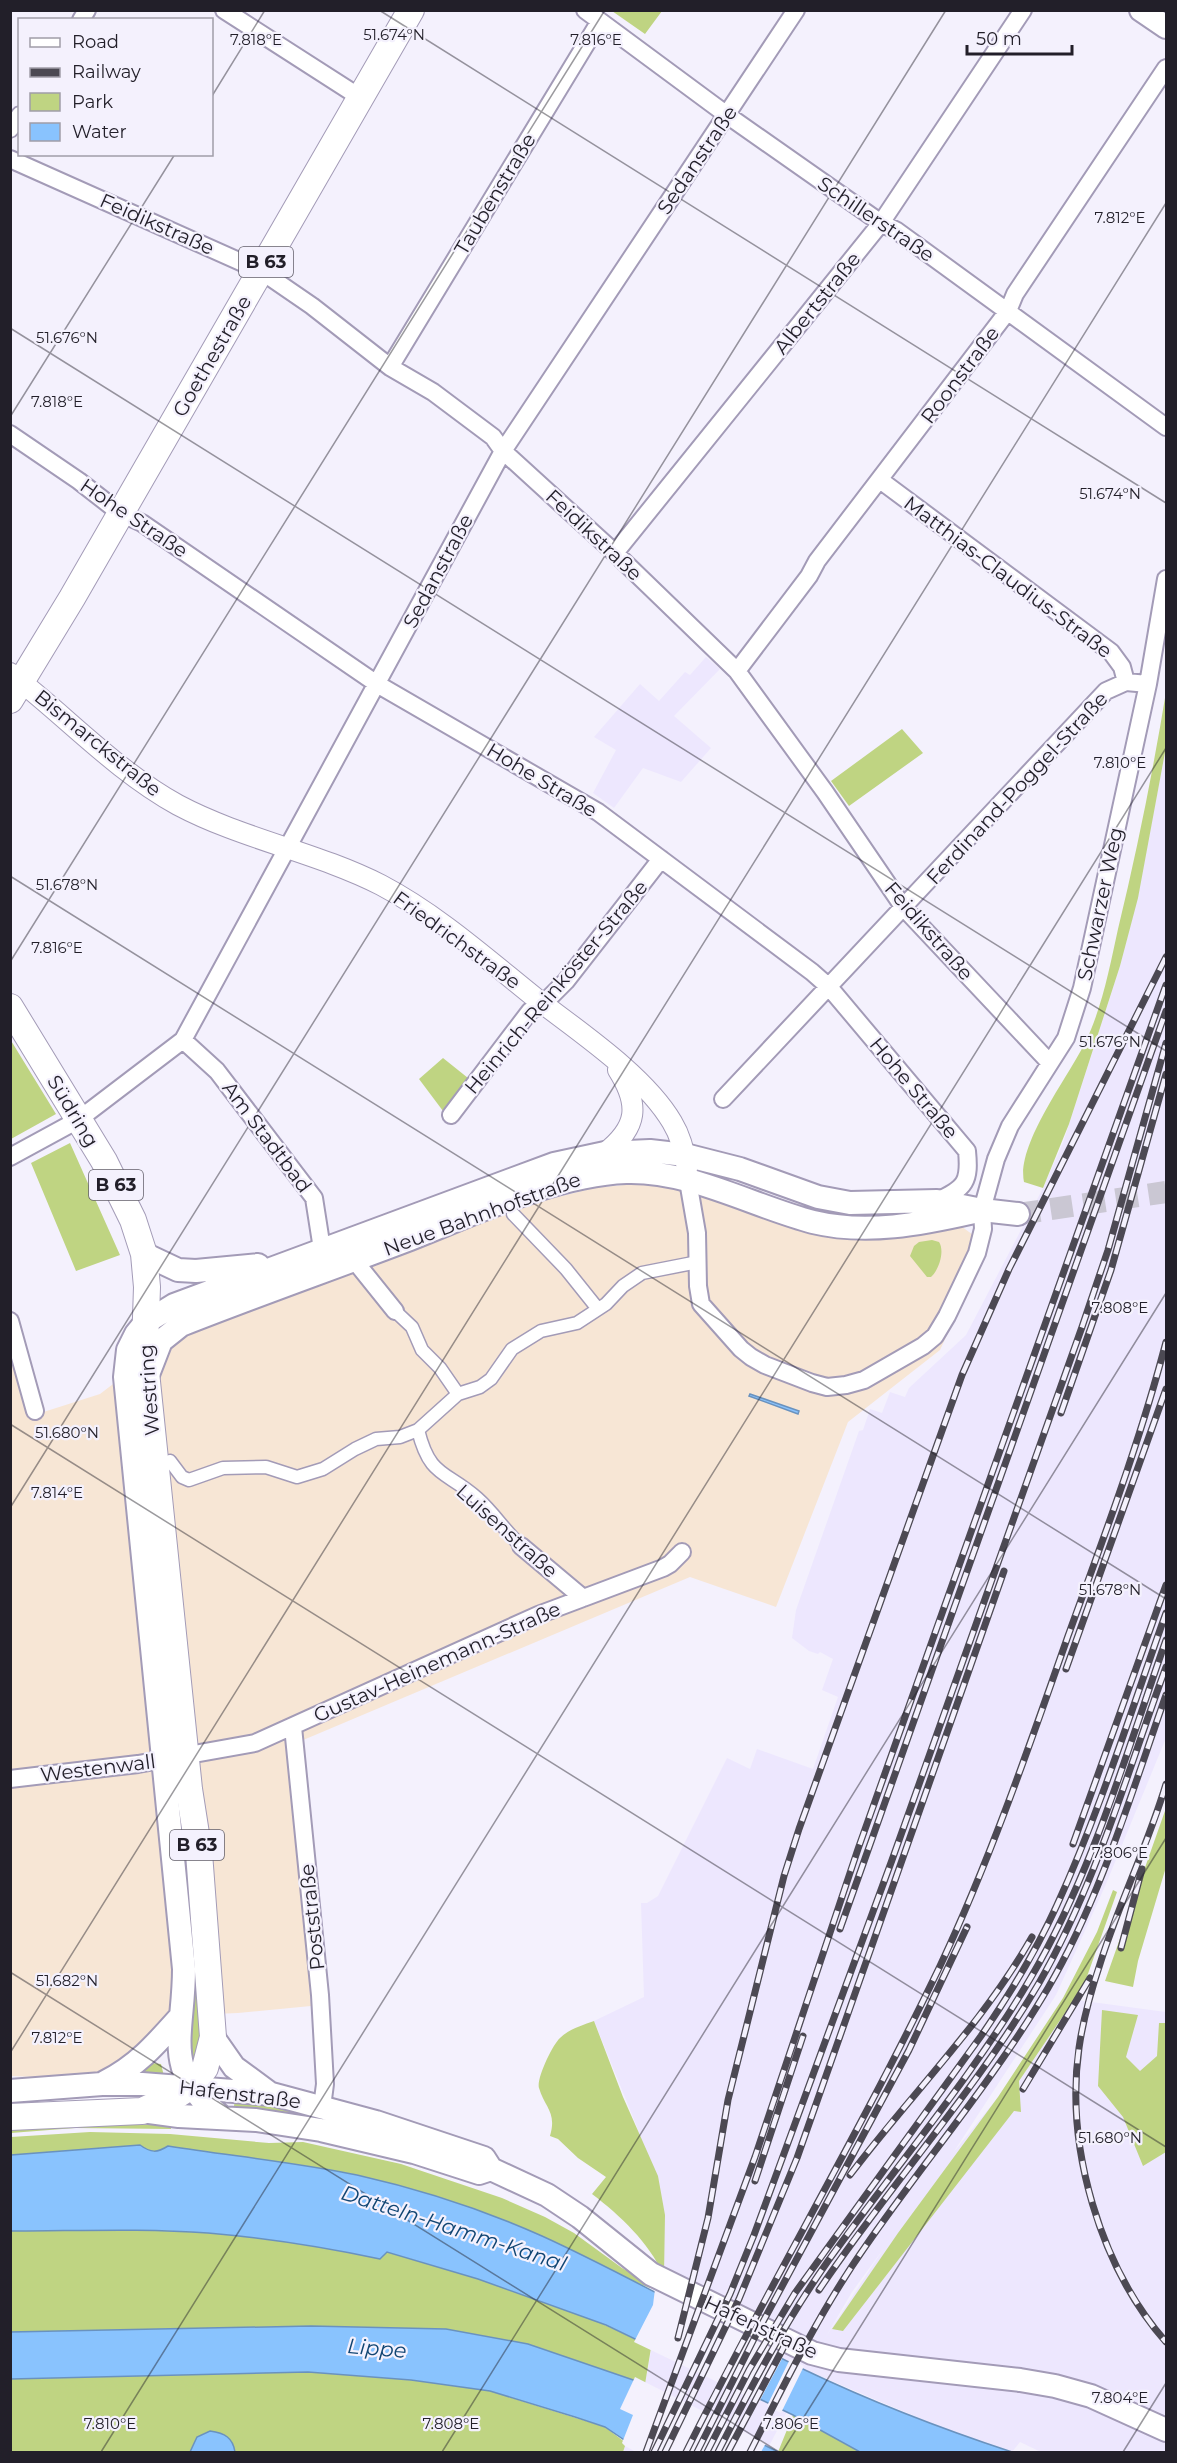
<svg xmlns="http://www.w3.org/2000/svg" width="1177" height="2463" font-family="Montserrat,sans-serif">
	<rect width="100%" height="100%" fill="#f4f1fd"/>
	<path fill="#f7e6d5" d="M663 1181 761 1218 853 1234 958 1224 976 1237 979 1266 940 1350 848 1422 776 1607 690 1577 289 1746 311 2006 238 2013 166 2016 135 2052 109 2070 60 2078 11 2076 10 1346 31 1416 100 1394 172 1339 490 1214 594 1188Z"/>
	<path fill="#ede7fe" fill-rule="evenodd" d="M706 657 720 669 674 716 711 748 681 782 643 768 614 808 593 793 616 750 594 737 640 684 659 701 685 672 690 675Z
		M1166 747V1738L1106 1884 1056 1995 953 2153 1040 2045 1069 1999 1166 2012V2452H1041L1020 2442 1012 2452 959 2435 808 2371 766 2452H623L647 2374 664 2275 637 2127 594 2021 644 1997 641 1903H647L658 1896 727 1758 750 1769 757 1749 813 1769 838 1697 822 1690 833 1659 820 1652 818 1654 809 1651 792 1638 796 1610 859 1431 863 1430 870 1409 882 1413 890 1392 905 1397 909 1388 966 1335 1043 1188 1063 1143 1120 966 1138 895ZM884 2248 827 2335 824 2340 852 2292Z"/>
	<path fill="#bfd482" d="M612 11H662L645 34Z
		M1166 692V747L1138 898 1120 966 1069 1124 1043 1188 1024 1182C1016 1145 1068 1077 1085 1043 1102 1008 1110 966 1118 929 1137 851 1153 771 1166 692Z
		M902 729 923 753 849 806 831 781Z
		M10 1039 56 1114 11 1139H10Z
		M443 1058 468 1078 443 1111 419 1079Z
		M70 1143 120 1255 76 1271 31 1163Z
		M932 1240 939 1242C945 1251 939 1270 931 1277H927L910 1256 914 1246 919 1242Z
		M1166 1808V1867L1138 1961 1133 1987 1105 1981Z
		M1113 1890 1117 1892 1084 1985 1019 2081 1021 2112 1014 2111 843 2331 832 2329 898 2233 998 2097 1063 1998 1097 1932Z
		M189 1923C201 1966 203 2015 199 2059L185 2056Z
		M1102 2010 1138 2015 1126 2057 1140 2071 1157 2056 1159 2023H1166V2152L1143 2166 1123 2117 1098 2086Z
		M594 2021 623 2097 658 2176 665 2215 664 2275C647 2241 622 2217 592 2194L606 2177 578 2158 558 2139 550 2136C557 2112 545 2108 539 2088 536 2079 553 2044 560 2038 569 2029 583 2025 594 2021Z
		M151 2063 161 2064 164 2076 139 2075V2072Z
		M235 2099 301 2112V2115L297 2117 233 2113Z
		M122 2124 171 2125V2129L75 2128 11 2133V2129Z
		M90 2132 170 2134 269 2143 303 2142 401 2164 502 2198 545 2217 574 2233 622 2268 651 2285 650 2288 635 2282 541 2236 476 2211 358 2175 295 2164 148 2151 140 2145 11 2155V2137Z
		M10 2231C76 2231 142 2228 208 2233 265 2238 323 2247 380 2259L387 2252C473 2277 572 2304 651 2348L645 2384 528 2344 446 2329 311 2326 11 2332Z
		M308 2372 411 2380 490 2391 605 2427 626 2443 623 2452H11L10 2379Z
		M793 2415 860 2452H778Z"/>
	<path fill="#89c3fe" stroke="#6a92be" stroke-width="1.5" d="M750 1394 799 1411 798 1414 749 1396Z
		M140 2145C151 2153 157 2153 168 2146 231 2156 295 2162 357 2175 419 2189 484 2210 542 2236 632 2277 717 2327 805 2370 872 2402 942 2429 1012 2452H860L793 2415 606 2325 478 2279 387 2252 380 2259C323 2247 266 2238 208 2233 142 2228 76 2231 11 2231V2155Z
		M311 2326 446 2329 528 2344 645 2384 778 2452H642L605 2427 575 2417 490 2391 411 2380 308 2372 11 2379 10 2332Z
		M210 2431C225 2433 233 2438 235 2452H190L197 2437Z"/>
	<path fill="#f4f1fd" d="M650 2286 784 2355 759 2402 634 2342 653 2305 655 2289Z
		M790 2359 804 2366 781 2413 767 2406Z
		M635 2377 766 2443 761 2452H636L625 2446 622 2443 633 2415 620 2409Z"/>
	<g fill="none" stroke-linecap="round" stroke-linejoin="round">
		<path stroke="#cac7d3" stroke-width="22" stroke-dasharray="22 11" stroke-linecap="butt" d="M1018 1214 1166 1192"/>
		<g stroke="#a39bb7" stroke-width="15">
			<path id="pedestrian" d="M513 1214 566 1269 598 1309
				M395 1311 412 1327 422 1350 440 1368 458 1394
				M418 1430C430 1478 445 1470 477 1498 493 1512 505 1531 521 1546
				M170 1461 182 1477 189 1480 223 1468 266 1467 297 1477 323 1469 355 1449 376 1439 400 1437 418 1430 458 1394 480 1387 491 1379 512 1349 541 1331 577 1323 606 1304 623 1286 642 1273 698 1262"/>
		</g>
		<g stroke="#a39bb7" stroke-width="20">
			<path id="minor" d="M224 10 361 98
				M585 10 727 115 881 223 897 231 1166 427
				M81 20 87 10
				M10 129 20 115
				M10 159 261 271 312 306 390 367 433 392 493 437 503 451 615 553 737 671 825 792 904 908 1050 1063
				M390 367 600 21
				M10 434 79 481 120 513 142 523 377 684 598 812 812 972 829 987 967 1151C970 1181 966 1188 937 1201
				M880 480 1111 652 1122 667 1126 682
				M615 553 881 223 1023 10
				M737 671 809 576 817 561 1008 311 1015 294 1166 68
				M183 1040 217 1071 314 1198 322 1249
				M723 1099 1106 691 1126 682 1148 684
				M451 1115 530 1011 543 1004 566 981 661 859
				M10 1157 78 1120 183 1040 503 451 796 10
				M688 1181 697 1233 698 1286 701 1304 741 1349 751 1357 765 1365 812 1383 827 1387 846 1385 864 1380 923 1346 935 1336 947 1316 977 1253 983 1229 982 1210 996 1159 1010 1126 1066 1038 1082 988 1148 684 1166 579
				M354 1260 395 1311
				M10 1321 35 1411
				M521 1546 583 1598
				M293 1727 320 1995 325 2084 322 2107
				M10 1779 138 1764 255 1743 538 1615 663 1568 670 1564 682 1552"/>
		</g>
		<g stroke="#a39bb7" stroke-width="22">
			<path id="tertiary" d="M10 673C66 716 116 771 178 805 242 839 316 852 381 885 438 915 488 960 538 1000 581 1033 645 1076 672 1122 680 1135 685 1154 687 1169
				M605 1153C638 1127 640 1105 618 1070"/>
		</g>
		<g stroke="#a39bb7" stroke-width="26">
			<path id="secondary" d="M1141 10 1166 27
				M144 1254 178 1270 196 1271 258 1265
				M147 1377 161 1341 181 1325C257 1295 334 1268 410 1239 476 1213 555 1175 626 1172 690 1170 752 1206 813 1222 867 1235 921 1224 974 1212
				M213 2037 234 2067 268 2092
				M105 2082C137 2066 156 2044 180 2017
				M10 2091 102 2084H142L272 2094 376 2122 484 2158 491 2169 547 2195 580 2217 651 2274 812 2353 839 2360 1020 2380 1055 2386 1091 2396 1166 2430
				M142 2111 179 2116 256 2120 321 2130 414 2152 479 2173 491 2169
				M223 2118C160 2071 184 2036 184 1969L125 1377 128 1350 136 1334 145 1323 174 1305 554 1164 605 1153 650 1151 685 1155 740 1169 818 1197 850 1203 937 1201 982 1210 1018 1214"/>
		</g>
		<g stroke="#a39bb7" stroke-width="28">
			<path id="primary" d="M10 700 72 598 411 10
				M10 1007 104 1161 133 1220 144 1254 147 1287 145 1347 146 1372 189 1789 199 1853 213 2037 205 2068 191 2086 174 2097 142 2111 10 2117"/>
		</g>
		<use href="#pedestrian" stroke="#fff" stroke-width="12"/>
		<use href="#minor" stroke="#fff" stroke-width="16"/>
		<use href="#tertiary" stroke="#fff" stroke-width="20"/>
		<use href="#secondary" stroke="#fff" stroke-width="22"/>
		<use href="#primary" stroke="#fff" stroke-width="26"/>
		<g stroke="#4c4953" stroke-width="7">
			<path id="rail" d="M1061 1413 1111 1270 1166 1074
				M1066 1669 1166 1389
				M1166 1784C1148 1845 1119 1903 1100 1964 1091 1991 1083 2020 1079 2048 1065 2147 1100 2267 1166 2342
				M1073 1844 1166 1585
				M840 1929 1166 1011
				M1121 1948 1142 1869
				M1023 2089 1090 1978
				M850 2175C910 2095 982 2025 1032 1937
				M755 2181 803 2036
				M819 2290C889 2186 975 2092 1039 1983 1096 1884 1127 1773 1166 1667
				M678 2338 708 2218 728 2100 784 1876 799 1829 962 1375 1009 1269 1166 957
				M646 2452 755 2157 858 1849 1166 985
				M654 2452 730 2294 754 2235 892 1860 1082 1327 1108 1250 1166 1043
				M665 2452 739 2299 797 2158 1004 1571
				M686 2452C767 2289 861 2131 940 1966 990 1860 1029 1747 1068 1636 1103 1539 1140 1442 1166 1342
				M697 2452 758 2331 909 2050 967 1927
				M707 2452 749 2370 795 2293 981 2036C1010 1994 1036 1951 1057 1905 1100 1811 1131 1711 1166 1613
				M718 2452C751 2387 785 2322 828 2261 895 2167 971 2079 1030 1979 1092 1874 1126 1754 1166 1640
				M728 2452 788 2339
				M750 2452C785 2383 820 2311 865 2247 925 2160 994 2080 1048 1988 1101 1897 1131 1794 1166 1695"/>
		</g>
		<use href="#rail" stroke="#f4f1fd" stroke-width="4.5" stroke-dasharray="14" stroke-linecap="butt"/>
	</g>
	<path fill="none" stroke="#221f29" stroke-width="1.5" stroke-opacity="0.45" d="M379 10 1166 503M212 96 265 10M10 328 1166 1051M10 417 175 154M10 876 1166 1599M10 962 605 10M10 1424 1166 2147M10 1508 946 10M10 1972 779 2452M10 2053 1166 203M101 2452 1166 748M442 2452 1166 1293M782 2452 1166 1838M1123 2452 1166 2383"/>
	<g text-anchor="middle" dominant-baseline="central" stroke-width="4.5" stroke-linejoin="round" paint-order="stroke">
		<g fill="#f4f1fd" stroke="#615e69" stroke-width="1.5">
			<rect x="239" y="247" width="54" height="30" rx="4.5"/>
			<rect x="89" y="1170" width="54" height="30" rx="4.5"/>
			<rect x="170" y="1830" width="54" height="30" rx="4.5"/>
		</g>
		<g font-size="18" font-weight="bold" fill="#221f29">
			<text x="266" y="262">B 63</text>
			<text x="116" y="1185">B 63</text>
			<text x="197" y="1845">B 63</text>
		</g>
		<g font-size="20" fill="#221f29" stroke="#f4f1fd">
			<text transform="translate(697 160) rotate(-56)">Sedanstraße</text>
			<text transform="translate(495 194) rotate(-59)">Taubenstraße</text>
			<text transform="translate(876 219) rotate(34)">Schillerstraße</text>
			<text transform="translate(157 224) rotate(24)">Feidikstraße</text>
			<text transform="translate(817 303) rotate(-51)">Albertstraße</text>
			<text transform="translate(212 356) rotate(-60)">Goethestraße</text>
			<text transform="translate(960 375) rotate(-53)">Roonstraße</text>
			<text transform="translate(134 518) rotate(34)">Hohe Straße</text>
			<text transform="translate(594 535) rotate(43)">Feidikstraße</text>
			<text transform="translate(438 571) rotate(-62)">Sedanstraße</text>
			<text transform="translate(1008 577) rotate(37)">Matthias-Claudius-Straße</text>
			<text transform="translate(98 743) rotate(39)">Bismarckstraße</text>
			<text transform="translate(542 780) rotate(31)">Hohe Straße</text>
			<text transform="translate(1017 788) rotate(-47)">Ferdinand-Poggel-Straße</text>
			<text transform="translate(1100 904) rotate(-78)">Schwarzer Weg</text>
			<text transform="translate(929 931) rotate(49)">Feidikstraße</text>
			<text transform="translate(457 940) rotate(36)">Friedrichstraße</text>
			<text transform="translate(556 987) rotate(-50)">Heinrich-Reinköster-Straße</text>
			<text transform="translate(914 1088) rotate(50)">Hohe Straße</text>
			<text transform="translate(73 1111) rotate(59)">Südring</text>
			<text transform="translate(267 1137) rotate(53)">Am Stadtbad</text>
			<text transform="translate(482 1214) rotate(-20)">Neue Bahnhofstraße</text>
			<text transform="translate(149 1390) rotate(-94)">Westring</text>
			<text transform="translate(507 1531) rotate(42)">Luisenstraße</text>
			<text transform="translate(437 1662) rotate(-24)">Gustav-Heinemann-Straße</text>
			<text transform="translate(98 1768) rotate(-7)">Westenwall</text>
			<text transform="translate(312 1917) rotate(-96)">Poststraße</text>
			<text transform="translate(240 2094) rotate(7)">Hafenstraße</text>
			<text transform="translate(761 2327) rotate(25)">Hafenstraße</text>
		</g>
		<g font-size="21" font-style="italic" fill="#104573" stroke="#f4f1fd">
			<text transform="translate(454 2228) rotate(18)">Datteln-Hamm-Kanal</text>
			<text transform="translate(377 2348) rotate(5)">Lippe</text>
		</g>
	</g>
	<g font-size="15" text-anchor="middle" fill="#221f29" stroke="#f4f1fd" stroke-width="4.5" stroke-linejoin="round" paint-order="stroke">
		<text x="394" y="40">51.674°N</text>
		<text x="256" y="45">7.818°E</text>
		<text x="596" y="45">7.816°E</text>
		<text x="1120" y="223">7.812°E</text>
		<text x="67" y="343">51.676°N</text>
		<text x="57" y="407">7.818°E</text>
		<text x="1110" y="499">51.674°N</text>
		<text x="1120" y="768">7.810°E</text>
		<text x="67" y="890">51.678°N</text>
		<text x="57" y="953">7.816°E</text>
		<text x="1110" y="1047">51.676°N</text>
		<text x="1120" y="1313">7.808°E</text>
		<text x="67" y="1438">51.680°N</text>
		<text x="57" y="1498">7.814°E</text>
		<text x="1110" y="1595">51.678°N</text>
		<text x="1120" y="1858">7.806°E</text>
		<text x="67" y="1986">51.682°N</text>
		<text x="57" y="2043">7.812°E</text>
		<text x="1110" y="2143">51.680°N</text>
		<text x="1120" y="2403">7.804°E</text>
		<text x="110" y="2429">7.810°E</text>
		<text x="451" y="2429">7.808°E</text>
		<text x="791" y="2429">7.806°E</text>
	</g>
	<rect width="1177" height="2463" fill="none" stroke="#221f29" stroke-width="24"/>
	<rect x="18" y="18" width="195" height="138" fill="#f4f1fd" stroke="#a09da8" stroke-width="1.5"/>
	<rect x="30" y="38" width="30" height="9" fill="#ffffff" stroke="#a09da8" stroke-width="1.5"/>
	<text x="72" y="48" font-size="18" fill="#221f29">Road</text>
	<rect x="30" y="68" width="30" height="9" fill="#4c4953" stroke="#a09da8" stroke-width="1.5"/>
	<text x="72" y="78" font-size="18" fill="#221f29">Railway</text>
	<rect x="30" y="93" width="30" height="18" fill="#bfd482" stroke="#a09da8" stroke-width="1.5"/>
	<text x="72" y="108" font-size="18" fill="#221f29">Park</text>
	<rect x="30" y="123" width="30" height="18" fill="#89c3fe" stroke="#a09da8" stroke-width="1.5"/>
	<text x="72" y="138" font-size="18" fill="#221f29">Water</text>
	<path d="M967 45v9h105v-9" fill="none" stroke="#221f29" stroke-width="3"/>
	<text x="976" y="45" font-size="18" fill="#221f29" stroke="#f4f1fd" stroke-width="4.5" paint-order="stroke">50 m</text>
</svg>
